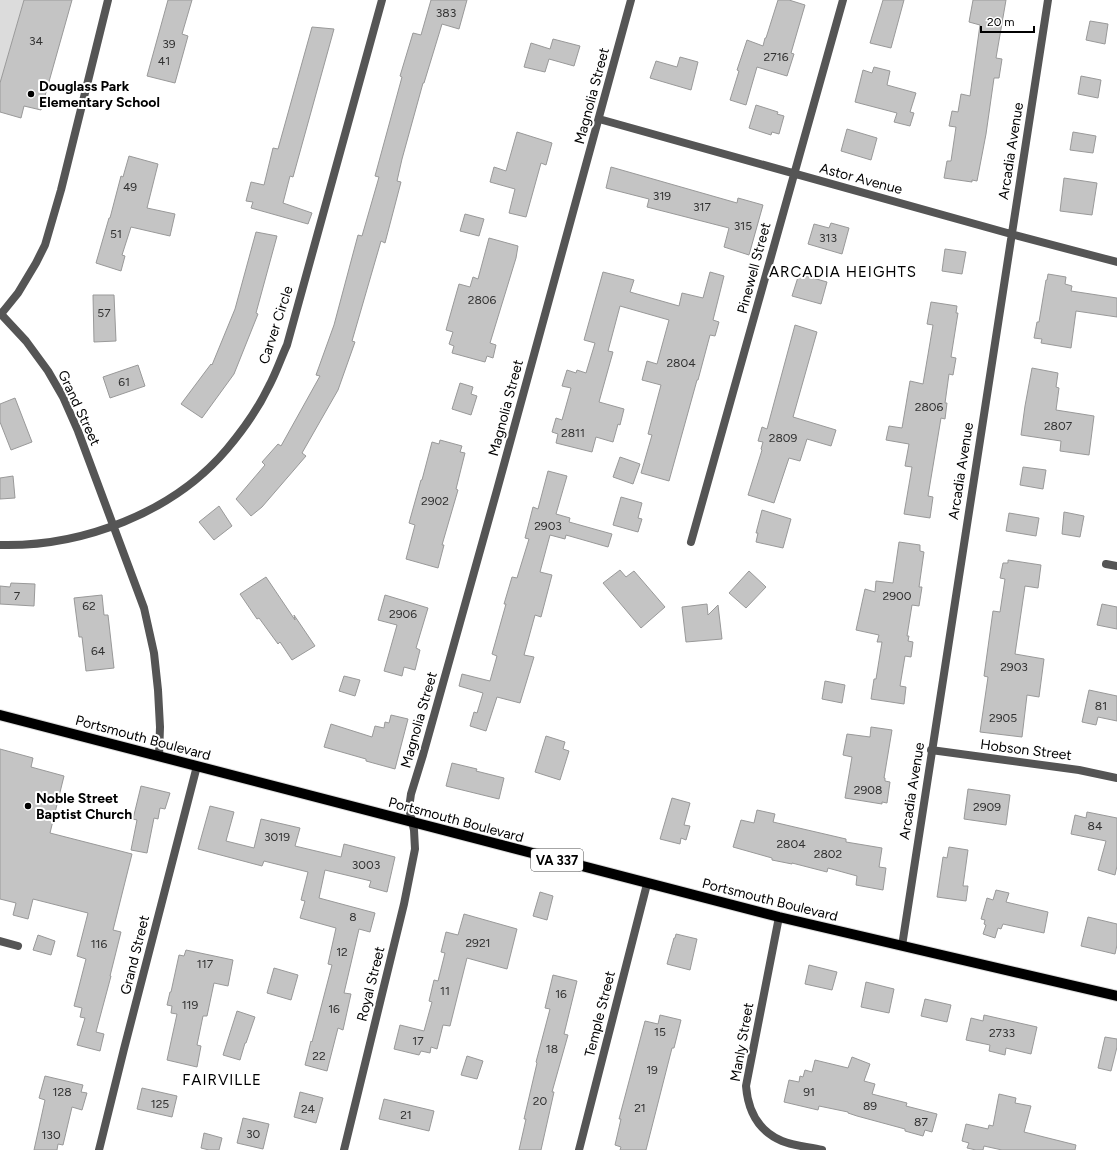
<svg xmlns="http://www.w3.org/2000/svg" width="1117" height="1150" font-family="Figtree,sans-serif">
	<rect width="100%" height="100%" fill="#fff"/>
	<path fill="#dcdcdc" d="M0 0H24L0 83Z"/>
	<path fill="#c4c4c4" stroke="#999" d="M24 0H72L41 110 24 106 21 118 0 112V83Z
		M168 0H192L182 34 188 36 175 83 147 76Z
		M431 0H467L459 29 442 24 424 83H423L402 159 397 181 401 182 385 243 381 241 352 341 355 342 338 390 302 453 306 456 262 507 251 516 236 499 265 465 262 462 278 444 281 446 320 376 316 375 334 325 358 235 362 236 379 177 375 176 402 77 400 76 413 33 421 35Z
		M778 0H789L805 5 791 53 794 54 787 76 757 67 746 105 730 100 739 71 737 70 747 40 763 46 765 38H766Z
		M883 0H904L891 48 870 43Z
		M973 0H1006L996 58 1002 59 999 78H994L986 134 977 181 972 180V182L944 178 947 161H951L956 127 949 126 952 111 958 112 961 94 970 96 980 25 969 22Z
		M1090 21 1108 24 1105 44 1086 40Z
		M312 27 334 29 293 177 290 176 283 203 312 213 308 224 251 208 253 202 246 201 251 182 264 185 273 148 278 149Z
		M553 39 580 46 574 66 549 59 545 72 524 67 531 43 550 49Z
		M680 57 698 62 691 90 650 78 656 61 677 67Z
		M874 67 890 71 887 85 916 93 910 112 914 113 910 126 894 122 897 113 855 102 863 70 872 73Z
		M1081 76 1101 80 1098 98 1078 94Z
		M756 105 778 112 777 114 784 116 779 134 772 132 771 135 749 128Z
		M847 129 877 138 871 160 841 151Z
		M517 132 552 143 546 165 541 163 526 217 509 213 515 189 490 182 494 167 506 171Z
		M1073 132 1096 136 1093 153 1070 150Z
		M129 156 158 164 147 208 175 214 170 236 131 227 122 255 125 256 121 271 96 263 109 218H110L121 176 123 177Z
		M611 167 737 203 738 198 763 205 749 255 724 247 729 228 647 207 649 199 606 188Z
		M1064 178 1097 183 1092 215 1060 211Z
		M465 214 484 219 479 236 460 231Z
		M831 223 849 228 842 254 808 244 814 224 829 228Z
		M256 232 277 236 256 313 258 314 234 374 202 418 181 404 211 364 212 365 235 309Z
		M489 238 518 246 516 258 490 343 496 345 493 358 487 356 485 362 452 353 454 346 449 344 453 332 446 330 459 284 470 287 473 277 478 279Z
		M945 249 966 252 962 274 942 271Z
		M603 272 634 280 630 292 679 306 682 293 703 298 710 272 724 276 713 320 719 322 715 336 710 335 698 380H697L669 481 641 473 652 435 648 434 661 385 642 380 647 361 657 364 669 320 620 306 608 351 613 352 599 402 624 409 620 425 618 424 613 442 596 437 592 452 556 443 558 434 552 432 556 418 562 420 571 388 562 386 567 370 576 373 577 370 586 373 595 343 584 340Z
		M799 274 827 282 821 304 792 296Z
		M1048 274 1066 277 1065 284 1072 286 1071 291 1117 298V317L1076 311 1071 348 1041 343 1042 339 1034 338 1037 322H1039L1046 280H1047Z
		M93 295H114L116 341 94 342Z
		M931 302 957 306 956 313H958L951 357 956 358 953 375 949 374 945 403H947L945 419 941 418 928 496 933 497 930 518 904 514 912 467 905 466 909 444 886 440 889 426 902 428 910 381 923 384 933 325 927 324Z
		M795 325 817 332 793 417 836 430 831 446 807 439 800 461 789 458 774 503 748 495 762 450 761 449 763 442 758 441 762 427 767 429Z
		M138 365 145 386 110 398 103 377Z
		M1032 368 1058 373 1056 387 1059 388 1056 410 1094 416 1089 455 1060 451 1061 441 1021 435 1025 406Z
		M460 383 473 387 471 394 477 396 471 415 452 409Z
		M15 398 32 442 11 450 0 422V404Z
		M440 440 462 446 460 452 465 453 456 489 458 490 442 545H444L438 568 406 559 415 525 409 523 421 480H422L432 442 439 444Z
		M620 457 640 464 633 484 613 477Z
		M1023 467 1046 470 1043 489 1020 485Z
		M548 471 567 476 556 514 570 518 569 522 612 534 608 547 566 535 565 539 550 535 540 572 552 575 541 617 535 615 524 655 534 657 520 703 497 697 486 731 470 726 474 712 477 713 483 693 459 686 462 674 490 681 497 656 492 654 506 604H504L512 577 517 578 529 539 525 538 533 507 538 509Z
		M13 476 15 498 0 499V478Z
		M621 497 642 503 638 518 642 519 638 532 613 525Z
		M219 506 232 526 214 540 199 522Z
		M762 510 791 519 783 548 756 542 758 533H756Z
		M1064 512 1084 516 1080 537 1062 534Z
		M1009 513 1039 518 1036 536 1006 531Z
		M899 542 920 545V551L924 552 919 587H922L919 606 912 605 907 636H909L908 641 913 642 911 657 905 656 900 686 906 687 904 704 871 699 874 679H876L882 642H877L879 635 856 630 865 589 875 592 876 581 893 583Z
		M1008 560 1041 565 1038 588 1025 586 1015 654 1044 659 1039 697 1027 695 1022 737 980 732 988 677 984 676 993 611 1000 612 1005 579 1000 578 1003 563H1008Z
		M620 570 626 577 634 571 665 607 641 628 603 583Z
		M749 571 766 587 746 608 729 593Z
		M266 577 295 620 294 615 315 646 292 660 280 642 278 644 259 618 257 619 240 594Z
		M11 583 35 584 34 606 0 604V586L10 587Z
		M102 595 104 615H108L114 668 86 671 82 637H79L74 598Z
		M385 595 428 608 416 648 420 650 415 670 404 667 402 676 384 671 397 625 378 620Z
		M707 604 708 615 718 605 722 639 686 642 682 607Z
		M1102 604 1117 607V629L1097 625Z
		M344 676 360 680 355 696 339 691Z
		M825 681 845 685 842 703 822 699Z
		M1089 690 1117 696V721L1098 717 1096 725 1082 722Z
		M391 715 408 719 395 769 366 761V759L324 747 331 724 372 737 375 726 384 728 385 722 389 723Z
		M871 727 892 730 884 778H885V781L890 782 887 803 882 802V804L845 798 852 757 843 755 847 734 870 737Z
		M546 736 565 742 563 749 569 751 560 780 535 772Z
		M0 749 33 758 31 767 64 776 50 833 132 854 113 930 121 932 110 976H111L96 1032 104 1034 100 1051 77 1045 85 1018 80 1017 82 1008 74 1006 86 959 77 956 88 913 33 899 28 919 13 915 16 903 0 899Z
		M452 763 477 769 476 771 504 778 499 799 446 786Z
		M141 786 170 793 165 809 160 808 158 819 154 818 147 853 131 850 137 820 133 819Z
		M968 789 1010 795 1006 825 964 819Z
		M672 798 690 803 684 825 690 826 686 840 681 838 680 844 660 839Z
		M210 806 234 812 226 841 254 848 261 819 300 828 295 846 341 857 344 844 395 857 387 892 369 887 371 881 325 870 319 898 375 913 370 932 359 929 344 993 351 994 343 1030 338 1028 327 1071 305 1065 311 1041 312 1042 332 965 328 964 336 928 300 918 305 901 301 900 308 872 264 861 262 866 198 849Z
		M757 810 775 814 773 822 846 839V842L882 848 879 867 886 868 883 890 856 885 857 876 828 868 827 872 792 863V864L772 860V858L733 847 741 820 754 823Z
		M1087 812 1117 818V866L1115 875 1098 870 1106 841 1071 834 1075 815 1086 818Z
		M949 847 968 850 963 886H968L966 901 937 897 943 857 947 858Z
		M996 890 1009 893 1006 902 1048 912 1044 933 1003 924 1001 929 998 928 995 938 983 934 986 925 984 924 985 920 981 919 987 898 993 900Z
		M540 892 553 896 547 920 533 916Z
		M464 914 517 929 507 969 467 958 450 1026 443 1025 437 1049 431 1047 430 1053 421 1051 419 1055 394 1049 400 1025 424 1031 432 1002 429 1001 434 980 438 981 445 953 441 952 446 932 458 935Z
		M1088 917 1117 924V945L1115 954 1081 946Z
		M676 934 697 939 690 970 667 964 674 938H675Z
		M38 935 55 941 51 955 33 950Z
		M186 950 233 960 228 986 214 983 207 1016H203L197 1045 201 1046 197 1067 167 1060 177 1014 171 1013 172 1006 167 1005 170 992H171L179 955 184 956Z
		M809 965 837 972 832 990 805 984Z
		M274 968 298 975 291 1000 267 993Z
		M553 975 577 981 564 1034 568 1035 552 1092H554L541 1150H519L526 1119H524L537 1063 536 1062 550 1009 545 1008Z
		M866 982 894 989 889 1013 861 1007Z
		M925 999 951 1005 947 1022 921 1016Z
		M237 1011 255 1017 246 1043H245L240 1060 223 1055Z
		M660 1015 681 1020 674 1048H672L646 1150H620L621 1147 615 1145 621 1119H619L645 1021 658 1024Z
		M984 1015 1037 1027 1031 1054 1006 1048 1005 1055 989 1051 990 1045 966 1040 971 1018 983 1021Z
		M1105 1037 1117 1039V1047L1111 1071 1098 1068Z
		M467 1056 483 1061 477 1079 461 1075Z
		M852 1057 870 1064 864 1081 875 1084 872 1094 907 1103 906 1106 937 1114 932 1132 925 1130 923 1136 905 1131V1129L857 1116 848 1113V1112L819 1106 818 1110 784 1102 789 1080 799 1082 800 1076 803 1077 805 1070 812 1072 815 1060 848 1068Z
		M45 1076 83 1085 81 1092 87 1093 82 1110 72 1107 63 1145 58 1144 57 1150H34L45 1100 39 1098Z
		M142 1088 177 1096 172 1117 137 1109Z
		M300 1092 323 1098 316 1123 294 1117Z
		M999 1094 1016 1098 1015 1103 1031 1106 1024 1132 1076 1145 1075 1150H1002L984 1146 983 1150H976L967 1148 969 1143 962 1141 966 1124 988 1129 989 1125 993 1126Z
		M384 1099 434 1111 429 1131 379 1119Z
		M243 1118 269 1124 263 1149 237 1143Z
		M204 1133 222 1138 219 1150H209L201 1148Z"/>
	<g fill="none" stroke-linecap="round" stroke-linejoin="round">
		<g stroke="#dbdbdb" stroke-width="12">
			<path id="primary" d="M0 715 779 917 1117 996"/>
		</g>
		<path stroke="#555" stroke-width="8" d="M0 941 18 946"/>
		<path stroke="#555" stroke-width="8" d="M599 119 1011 234 1117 262
			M0 313 26 341 48 371 63 397 78 431 144 608 154 653 158 690 160 727 159 756
			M1 314 18 293 36 263 45 245 61 190 108 0
			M691 542 843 0
			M0 545C82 547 173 513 227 449 243 430 258 409 269 386 276 373 281 358 287 345L382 0
			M1106 564 1117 566
			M931 750 1079 770 1117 778
			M779 917 746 1086C748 1111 758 1131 782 1141 794 1146 810 1147 822 1150
			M902 946 1048 0
			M99 1150 124 1049 197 766
			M344 1150 404 904 415 849 414 830 409 808 411 794 423 755 497 490 631 0
			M579 1150 647 884"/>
		<use href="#primary" stroke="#000" stroke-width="10"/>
	</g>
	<g fill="#000" stroke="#fff" stroke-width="1.5">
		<circle cx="31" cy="94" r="4"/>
		<circle cx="28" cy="806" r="4"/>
	</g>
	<g text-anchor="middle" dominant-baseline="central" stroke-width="4" stroke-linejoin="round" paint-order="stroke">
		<g font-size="12" fill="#313131">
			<text x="446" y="13">383</text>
			<text x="36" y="41">34</text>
			<text x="169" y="44">39</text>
			<text x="776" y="57">2716</text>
			<text x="164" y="61">41</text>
			<text x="130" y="187">49</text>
			<text x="662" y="196">319</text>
			<text x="702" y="207">317</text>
			<text x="743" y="226">315</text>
			<text x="116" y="234">51</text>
			<text x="828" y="238">313</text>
			<text x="482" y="300">2806</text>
			<text x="104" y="313">57</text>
			<text x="681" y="363">2804</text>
			<text x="124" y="382">61</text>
			<text x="929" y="407">2806</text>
			<text x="1058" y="426">2807</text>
			<text x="573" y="433">2811</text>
			<text x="783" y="438">2809</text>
			<text x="435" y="501">2902</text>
			<text x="548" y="526">2903</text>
			<text x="17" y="596">7</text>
			<text x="897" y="596">2900</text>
			<text x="89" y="606">62</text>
			<text x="403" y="614">2906</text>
			<text x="98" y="651">64</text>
			<text x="1014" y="667">2903</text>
			<text x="1101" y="706">81</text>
			<text x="1003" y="718">2905</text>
			<text x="868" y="790">2908</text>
			<text x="987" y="807">2909</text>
			<text x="1095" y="826">84</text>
			<text x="277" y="837">3019</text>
			<text x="791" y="844">2804</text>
			<text x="828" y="854">2802</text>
			<text x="366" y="865">3003</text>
			<text x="353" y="917">8</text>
			<text x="478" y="943">2921</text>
			<text x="99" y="944">116</text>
			<text x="342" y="952">12</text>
			<text x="205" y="964">117</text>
			<text x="445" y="991">11</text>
			<text x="561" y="994">16</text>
			<text x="190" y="1005">119</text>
			<text x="334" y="1009">16</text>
			<text x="660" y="1032">15</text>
			<text x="1002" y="1033">2733</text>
			<text x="418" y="1041">17</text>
			<text x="552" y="1049">18</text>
			<text x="319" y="1056">22</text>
			<text x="652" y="1070">19</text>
			<text x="62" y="1092">128</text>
			<text x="809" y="1092">91</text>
			<text x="540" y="1101">20</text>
			<text x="160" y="1104">125</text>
			<text x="870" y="1106">89</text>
			<text x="640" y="1108">21</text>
			<text x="308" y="1109">24</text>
			<text x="406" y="1115">21</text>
			<text x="921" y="1122">87</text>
			<text x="253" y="1134">30</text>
			<text x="51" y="1135">130</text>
		</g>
		<rect fill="#fff" stroke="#4c4c4c" stroke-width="1" x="531" y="849" width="52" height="22" rx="3"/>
		<g font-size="13" font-weight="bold" fill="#000">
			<text x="557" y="860">VA 337</text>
		</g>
		<g font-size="14" font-weight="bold" fill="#000" stroke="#fff" text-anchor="start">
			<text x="39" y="86">Douglass Park<tspan x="39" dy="16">Elementary School</tspan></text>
			<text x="36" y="798">Noble Street<tspan x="36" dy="16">Baptist Church</tspan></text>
		</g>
		<g font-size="14" fill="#000" stroke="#fff">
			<text transform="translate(592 96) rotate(-75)">Magnolia Street</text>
			<text transform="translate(1011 151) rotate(-81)">Arcadia Avenue</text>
			<text transform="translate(861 179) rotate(15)">Astor Avenue</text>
			<text transform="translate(754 268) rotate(-75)">Pinewell Street</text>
			<text transform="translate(276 325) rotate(-72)">Carver Circle</text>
			<text transform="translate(79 408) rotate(65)">Grand Street</text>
			<text transform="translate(506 408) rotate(-75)">Magnolia Street</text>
			<text transform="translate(961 471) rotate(-81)">Arcadia Avenue</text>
			<text transform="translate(419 720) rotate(-74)">Magnolia Street</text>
			<text transform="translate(143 738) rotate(15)">Portsmouth Boulevard</text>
			<text transform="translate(1026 750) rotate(7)">Hobson Street</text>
			<text transform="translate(912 791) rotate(-81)">Arcadia Avenue</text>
			<text transform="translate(456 820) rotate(15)">Portsmouth Boulevard</text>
			<text transform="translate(770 900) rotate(14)">Portsmouth Boulevard</text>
			<text transform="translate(135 955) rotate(-76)">Grand Street</text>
			<text transform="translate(371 984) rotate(-76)">Royal Street</text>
			<text transform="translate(600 1014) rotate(-76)">Temple Street</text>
			<text transform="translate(742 1042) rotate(-80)">Manly Street</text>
		</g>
		<g font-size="15" letter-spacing="1" fill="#000" stroke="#fff">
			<text x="843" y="272">ARCADIA HEIGHTS</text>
			<text x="222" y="1080">FAIRVILLE</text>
		</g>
	</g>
	<path d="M981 26v6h53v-6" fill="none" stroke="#000000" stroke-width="2"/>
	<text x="987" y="26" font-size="12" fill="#000000" stroke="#ffffff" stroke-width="3" paint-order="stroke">20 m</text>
</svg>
